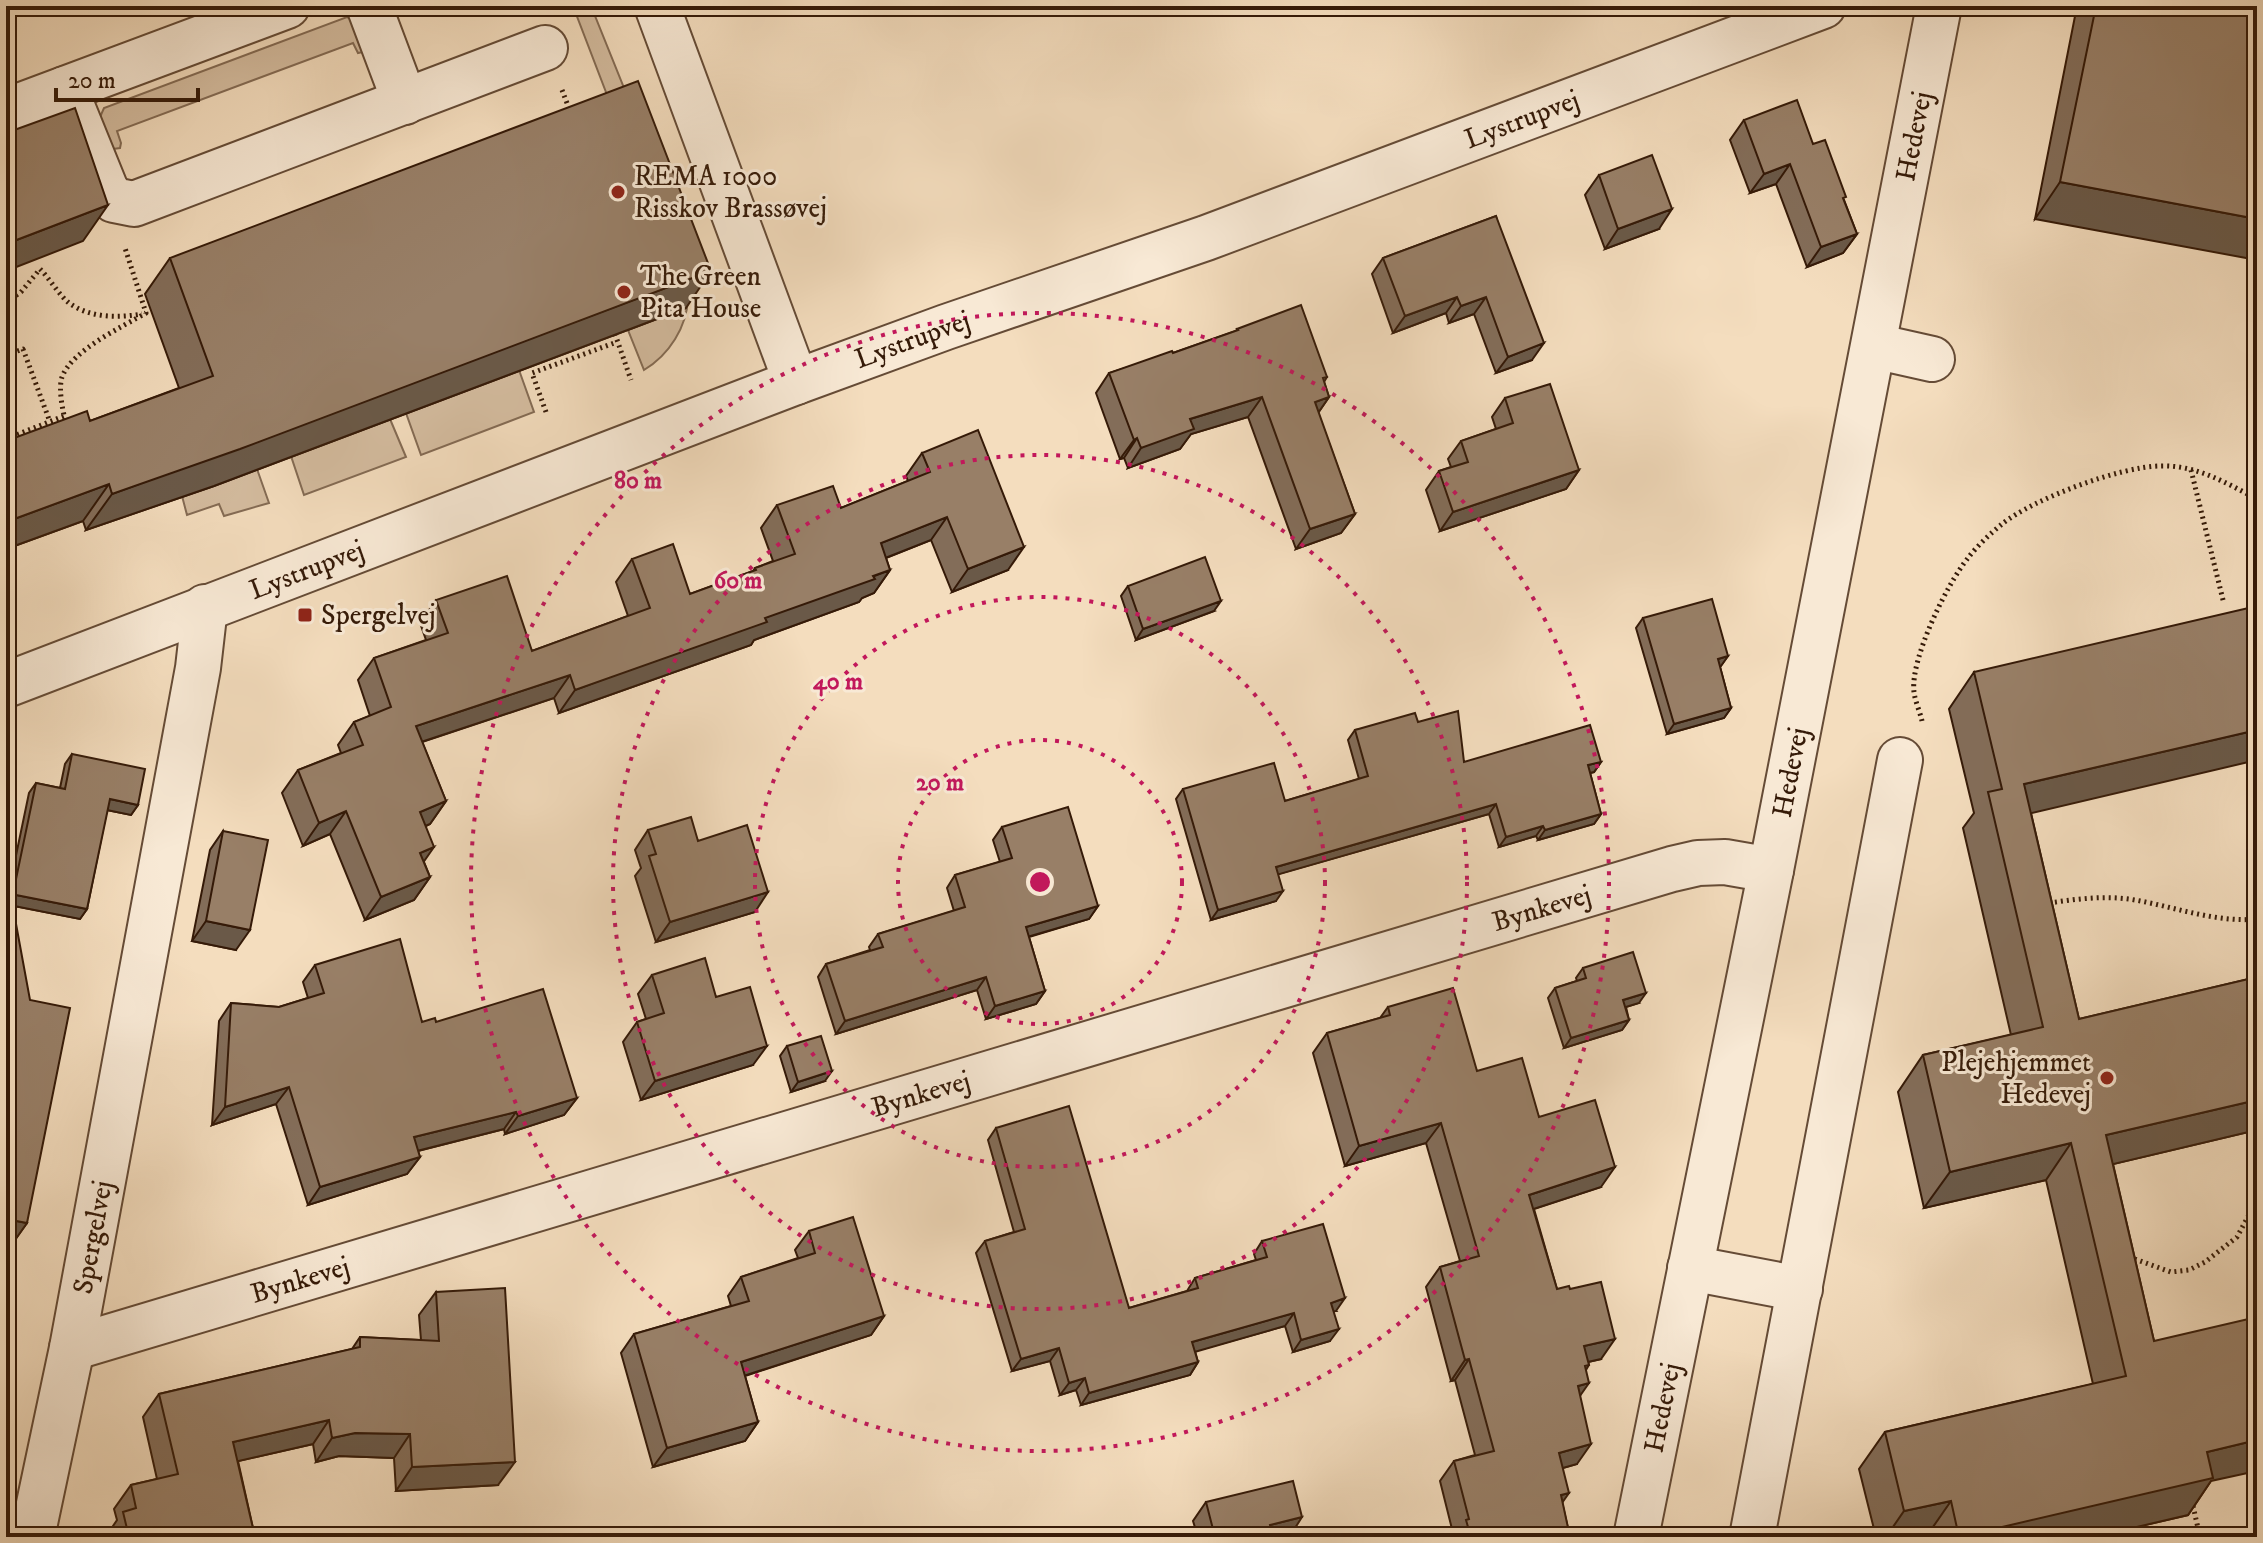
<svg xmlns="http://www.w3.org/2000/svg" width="2263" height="1543" font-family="'IM FELL DW Pica',serif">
	<rect width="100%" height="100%" fill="#f4ddbe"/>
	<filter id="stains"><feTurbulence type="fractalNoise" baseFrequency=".0025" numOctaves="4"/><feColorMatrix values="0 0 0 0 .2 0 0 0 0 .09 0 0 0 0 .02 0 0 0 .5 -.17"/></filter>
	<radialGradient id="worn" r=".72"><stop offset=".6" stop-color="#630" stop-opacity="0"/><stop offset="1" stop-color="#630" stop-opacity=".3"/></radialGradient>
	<path fill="#d4bc9f" stroke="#846b54" stroke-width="2" d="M573 6H591L626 93 609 100Z
		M347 17 355 21 364 48 363 52 358 53 353 43 117 131 121 143 120 148 113 149 100 117 104 108Z
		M688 298C687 327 669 355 644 370L628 330 686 308Z
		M519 370 534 412 421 455 406 413Z
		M390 419 406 457 304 495 291 456Z
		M257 469 269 503 224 516 219 504 187 515 182 496Z"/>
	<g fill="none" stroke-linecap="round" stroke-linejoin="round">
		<g stroke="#654b36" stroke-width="48">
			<g id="minor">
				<path d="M369 6 405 102"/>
				<path d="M657 6 796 382"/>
				<path d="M65 89 106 190 114 200 134 204 545 48"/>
				<path d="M6 111 287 6"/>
				<path d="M1874 346 1932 359"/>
				<path id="s1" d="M6 685 796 382 946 327 1206 238 1823 6"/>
				<path d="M1690 1268 1800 1289"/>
				<path id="s2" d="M72 1348 1672 869 1698 863 1725 862 1771 870"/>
				<path id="s3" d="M32 1537 72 1348 198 668 205 607"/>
				<path id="s4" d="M1636 1537 1771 870 1939 6"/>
				<path d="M1752 1537 1900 760"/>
			</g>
		</g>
		<path stroke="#351a08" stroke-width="5" stroke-dasharray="2 4" stroke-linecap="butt" d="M562 90 570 111
			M6 302 21 292 40 269C50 279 59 295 69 303 90 318 117 318 142 314
			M615 334 631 380
			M6 355 23 349 50 422
			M546 412 532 373 617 342
			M67 426C63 414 58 389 62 377 72 350 122 327 146 313L125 248
			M6 439 64 416
			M2191 470 2224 604
			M1922 721C1920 712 1915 701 1914 692 1910 659 1947 584 1968 558 1977 546 1991 533 2002 524 2033 499 2121 466 2161 466 2197 465 2226 483 2257 499
			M2049 903C2077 899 2106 895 2135 900 2175 907 2217 923 2257 919
			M2129 1257 2171 1272 2189 1270 2205 1262 2237 1237 2257 1200
			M2193 1506 2200 1537"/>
		<use href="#minor" stroke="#f8e9d5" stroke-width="44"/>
	</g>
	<path fill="#836d59" stroke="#351a08" stroke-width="2" d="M2077 6H2257L2035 219Z
		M1744 120 1813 144 1844 200 1857 234 1843 253 1807 267 1776 184 1750 193 1730 140Z
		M1599 175 1659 229 1605 249 1585 195Z
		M1496 216 1532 360 1496 373 1474 314 1449 323 1446 313 1393 333 1372 274 1383 258Z
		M170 258 686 308 214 486 86 530 83 521 6 549V441L90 421 179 388 145 294Z
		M1237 329 1327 377 1324 382 1329 397 1318 413 1355 514 1341 533 1296 549 1248 417 1191 434 1180 449 1128 468 1124 458 1120 459 1096 393 1109 373 1173 353 1236 331Z
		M1505 398 1579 470 1566 489 1440 531 1426 490 1439 471 1451 467 1448 459 1461 441 1496 429 1492 417Z
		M922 453 1008 570 952 592 931 540 886 558 890 570 874 593 862 598 859 602 754 640 751 645 559 713 554 698 422 742 446 801 430 824 426 826 424 862 430 877 414 900 365 920 330 834 303 846 282 793 298 770 341 753 338 745 354 722 370 716 358 680 374 658 426 640 420 623 436 600 532 651 628 616 616 582 632 559 690 594 753 571 755 568 773 561 761 528 777 505 841 508 908 481 906 476Z
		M1128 586 1214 611 1136 640 1121 596Z
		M1643 618 1728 656 1720 667 1731 708 1724 718 1667 734 1636 628Z
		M1974 672 2031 813 2079 1019 2257 977V1130L2113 1164 2154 1341 2211 1481 2188 1515 2094 1537H1876L1859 1469 1885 1432 2093 1384 2046 1180 1924 1208 1898 1092 1923 1055 2011 1035 1963 828 1974 813 1949 709Z
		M1418 722 1464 762H1601L1594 772 1590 773 1601 814 1594 824 1538 840 1536 836 1499 847 1489 814 1278 874 1276 901 1211 920 1176 799 1183 789 1285 801 1359 779 1348 740 1355 730Z
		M72 754 138 805 131 815 107 810 87 909 80 919 9 905V889L29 793 36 783 60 788 65 764Z
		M1002 827 1098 906 1089 919 1029 937 1045 991 1036 1004 986 1019 977 990 836 1034 818 977 826 964 870 950 869 947 878 934 954 911 947 888 955 875 1000 862 993 840Z
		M648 830 698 841 755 912 656 942 635 876 641 868 635 850Z
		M223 831 236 950 192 941 210 850Z
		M14 913 27 1223 15 1240 6 1238V924Z
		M315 965 422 1022H436L577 1098 564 1115 505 1134 504 1129 418 1151 420 1157 407 1174 308 1205 276 1104 212 1125 219 1021 231 1003 279 1007 308 998 303 982Z
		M1583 968 1639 1003 1626 1007 1629 1020 1622 1030 1564 1048 1548 998 1555 988 1577 981 1576 978Z
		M652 975 716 997 753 1065 641 1100 623 1042 637 1022 646 1019 638 994Z
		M1388 1007 1539 1117 1601 1187 1534 1209 1557 1289 1601 1359 1588 1362 1589 1365 1586 1370 1580 1396 1577 1464 1563 1468 1562 1502 1570 1537H1454L1440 1481 1454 1461 1475 1455 1455 1380 1451 1381 1426 1287 1440 1267 1460 1261 1426 1143 1345 1166 1313 1053 1327 1033 1380 1018Z
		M787 1046 825 1081 791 1092 780 1056Z
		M996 1128 1129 1308 1187 1291 1195 1278 1256 1260 1254 1254 1262 1241 1336 1311H1333L1330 1341 1293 1352 1285 1326 1195 1351 1198 1362 1190 1375 1081 1405 1076 1390 1060 1395 1050 1361 1012 1371 976 1253 985 1241 1014 1232 988 1140Z
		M809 1231 884 1316 871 1335 745 1376 758 1422 745 1441 653 1467 621 1353 634 1334 731 1306 728 1296 741 1277 798 1258 795 1250Z
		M436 1292 498 1485 396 1491 394 1458 339 1456 316 1462 313 1444 238 1461 255 1537H107V1535L117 1520 114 1509 131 1485 157 1479 143 1417 159 1394 352 1349 360 1337 421 1340 419 1315Z
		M1206 1502 1290 1536 1284 1537H1198L1193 1521Z"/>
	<path fill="#6a5948" stroke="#351a08" stroke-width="2" d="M1790 164 1776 184 1750 193 1764 174Z
		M2060 182 2257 219V260L2035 219Z
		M108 205 83 241 6 271V244Z
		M1672 209 1659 229 1605 249 1618 229Z
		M1857 234 1843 253 1807 267 1821 247Z
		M711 271 686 308 214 486 86 530 112 494Z
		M1457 297 1446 313 1393 333 1405 316Z
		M1486 297 1474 314 1449 323 1461 306Z
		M1544 343 1532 360 1496 373 1508 357Z
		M1262 397 1248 417 1191 434 1180 449 1128 468 1141 448 1190 419Z
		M1329 397 1316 416 1315 402Z
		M1137 438 1124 458 1120 459 1134 440Z
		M1579 470 1566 489 1440 531 1453 512Z
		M109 484 83 521 6 549V522Z
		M1355 514 1341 533 1296 549 1310 529Z
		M947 517 931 540 865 566 881 543Z
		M1024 547 1008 570 952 592 968 569Z
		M890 570 874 593 862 598 859 602 754 640 751 645 559 713 575 690Z
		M1221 601 1214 611 1136 640 1143 629Z
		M1728 656 1721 666 1711 670 1718 659Z
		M570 675 554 698 400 749 416 726Z
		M1731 708 1724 718 1667 734 1674 724Z
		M2257 730V760L1998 821 2024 784Z
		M1601 762 1594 772 1581 775 1588 765Z
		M110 799 138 805 131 815 102 809Z
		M446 801 430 824 404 835 420 812Z
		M1496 804 1489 814 1269 877 1276 867Z
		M346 811 330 834 303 846 319 823Z
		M1601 814 1594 824 1538 840 1545 830Z
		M1543 826 1536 836 1499 847 1506 837Z
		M434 847 418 870 420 853Z
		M430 877 414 900 365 920 381 897Z
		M1283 891 1276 901 1211 920 1218 910Z
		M768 892 755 912 656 942 670 922Z
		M16 895 87 909 80 919 9 905Z
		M1098 906 1089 919 1017 940 1026 927Z
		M206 921 250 930 236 950 192 941Z
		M986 977 977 990 836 1034 845 1021Z
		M1045 991 1036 1004 986 1019 995 1006Z
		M1646 993 1639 1003 1616 1010 1623 1000Z
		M1629 1020 1622 1030 1564 1048 1571 1038Z
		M767 1046 753 1065 641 1100 655 1081Z
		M832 1071 825 1081 791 1092 798 1082Z
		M289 1087 276 1104 212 1125 225 1107Z
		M577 1098 564 1115 505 1134 518 1116Z
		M2257 1100V1130L2080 1172 2106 1135Z
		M516 1112 504 1129 401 1155 414 1137Z
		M1441 1123 1426 1143 1345 1166 1359 1146Z
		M2071 1143 2046 1180 1924 1208 1950 1172Z
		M420 1157 407 1174 308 1205 320 1187Z
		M1615 1167 1601 1187 1515 1215 1529 1195Z
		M6 1219 27 1223 15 1240 6 1238Z
		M1345 1298 1336 1311 1322 1315 1331 1303Z
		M1294 1313 1285 1326 1184 1355 1192 1342Z
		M884 1316 871 1335 728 1381 741 1362Z
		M1339 1329 1330 1341 1293 1352 1301 1340Z
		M1615 1339 1601 1359 1570 1366 1584 1346Z
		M1059 1348 1050 1361 1012 1371 1021 1359Z
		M1469 1359 1455 1380 1451 1381 1465 1360Z
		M1198 1362 1190 1375 1081 1405 1089 1393Z
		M1085 1378 1076 1390 1060 1395 1069 1383Z
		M1589 1383 1575 1403 1578 1386Z
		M329 1420 313 1444 217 1466 233 1442Z
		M758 1422 745 1441 653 1467 667 1448Z
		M355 1433 410 1434 394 1458 339 1456 316 1462 332 1438Z
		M2257 1440V1471L2211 1481 2188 1515 2094 1537H1964L2207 1452Z
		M1591 1444 1577 1464 1545 1473 1559 1453Z
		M515 1462 498 1485 396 1491 412 1467Z
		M1569 1493 1555 1513 1561 1495Z
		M1951 1501 1926 1537H1886L1904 1511Z
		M1302 1517 1290 1536 1284 1537H1262L1270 1525Z"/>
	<path fill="#987f67" stroke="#351a08" stroke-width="2" d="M2096 6H2257V219L2060 182Z
		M638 81 711 271 240 449 112 494 109 484 6 522V441L87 411 90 421 213 376 170 258Z
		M1797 100 1813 144 1825 140 1846 197 1843 198 1857 234 1821 247 1790 164 1764 174 1744 120Z
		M75 108 108 205 6 244V133Z
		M1652 155 1672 209 1618 229 1599 175Z
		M1496 216 1544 343 1508 357 1486 297 1461 306 1457 297 1405 316 1383 258Z
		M1301 305 1327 377 1323 378 1329 397 1315 402 1355 514 1310 529 1262 397 1190 419 1194 429 1141 448 1137 438 1134 440 1109 373 1172 351 1173 353 1238 330 1237 329Z
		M1550 384 1579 470 1453 512 1439 471 1468 462 1461 441 1513 423 1505 398Z
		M978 430 1024 547 968 569 947 517 881 543 890 570 873 576 875 579 765 618 767 622 575 690 570 675 416 726 446 801 420 812 434 847 420 853 430 877 381 897 346 811 319 823 298 770 363 745 354 722 391 707 374 658 448 633 436 600 507 576 532 651 650 608 632 559 673 544 690 594 756 570 755 568 795 554 777 505 833 486 841 508 930 472 922 453Z
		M1205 557 1221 601 1143 629 1128 586Z
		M1712 599 1728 656 1718 659 1731 708 1674 724 1643 618Z
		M2257 606V730L2024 784 2079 1019 2257 977V1100L2106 1135 2154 1341 2257 1317V1440L2207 1452 2213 1478 1959 1537 1951 1501 1904 1511 1885 1432 2126 1376 2071 1143 1950 1172 1923 1055 2043 1027 1988 792 2002 789 1974 672Z
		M1458 711 1464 762 1590 725 1601 762 1588 765 1601 814 1545 830 1543 826 1506 837 1496 804 1276 867 1283 891 1218 910 1183 789 1274 763 1285 801 1368 776 1355 730 1415 713 1418 722Z
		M72 754 145 769 138 805 110 799 87 909 16 895V879L36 783 65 789Z
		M1068 807 1098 906 1026 927 1045 991 995 1006 986 977 845 1021 826 964 883 947 878 934 965 907 955 875 1012 858 1002 827Z
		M691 817 698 841 747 825 768 892 670 922 649 856 656 854 648 830Z
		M223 831 268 840 250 930 206 921Z
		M14 913 30 1000 70 1008 27 1223 6 1219V947Z
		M400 939 422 1022 435 1018 436 1022 543 989 577 1098 518 1116 516 1112 414 1137 420 1157 320 1187 289 1087 225 1107 231 1003 279 1007 324 993 315 965Z
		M1633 952 1646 993 1623 1000 1629 1020 1571 1038 1555 988 1586 978 1583 968Z
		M705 958 716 997 750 987 767 1046 655 1081 637 1022 664 1013 652 975Z
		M1453 988 1477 1071 1522 1058 1539 1117 1595 1100 1615 1167 1529 1195 1557 1289 1569 1286 1570 1289 1601 1282 1615 1339 1584 1346 1589 1365 1585 1366 1589 1383 1578 1386 1591 1444 1559 1453 1569 1493 1561 1495 1570 1537H1459L1470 1534 1466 1520 1469 1519 1454 1461 1494 1451 1469 1359 1465 1360 1440 1267 1479 1256 1441 1123 1359 1146 1327 1033 1390 1015 1388 1007Z
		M821 1036 832 1071 798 1082 787 1046Z
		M1069 1106 1129 1308 1198 1288 1195 1278 1267 1257 1262 1241 1323 1224 1345 1298 1331 1303 1339 1329 1301 1340 1294 1313 1192 1342 1198 1362 1089 1393 1085 1378 1069 1383 1059 1348 1021 1359 985 1241 1025 1229 996 1128Z
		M853 1217 884 1316 741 1362 758 1422 667 1448 634 1334 749 1301 741 1277 815 1253 809 1231Z
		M505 1288 515 1462 412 1467 410 1434 355 1433 332 1438 329 1420 233 1442 255 1537H129L123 1512 136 1508 131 1485 178 1474 159 1394 360 1347V1337L439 1341 436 1292Z
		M1293 1481 1302 1517 1270 1525 1272 1535 1265 1537H1215L1206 1502Z"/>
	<g fill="none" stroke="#c2185b" stroke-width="4" stroke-dasharray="4 8">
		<circle cx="1040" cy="882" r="142"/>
		<circle cx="1040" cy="882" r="285"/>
		<circle cx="1040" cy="882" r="427"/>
		<circle cx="1040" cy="882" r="569"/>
	</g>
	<g fill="#8f2418" stroke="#f8e9d5" stroke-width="3">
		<circle cx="618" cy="192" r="8"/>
		<circle cx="624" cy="292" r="8"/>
		<rect x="297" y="607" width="16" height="16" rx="4"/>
		<circle cx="2107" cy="1078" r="8"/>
	</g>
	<g text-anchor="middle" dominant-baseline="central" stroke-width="6" stroke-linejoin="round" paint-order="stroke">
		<g font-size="28" fill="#351a08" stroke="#f8e9d5">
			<text stroke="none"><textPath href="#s1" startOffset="1618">Lystrupvej</textPath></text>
			<text stroke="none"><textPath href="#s4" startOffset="1428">Hedevej</textPath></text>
			<text stroke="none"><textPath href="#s1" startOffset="970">Lystrupvej</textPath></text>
			<text stroke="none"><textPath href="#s1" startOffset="322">Lystrupvej</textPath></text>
			<text stroke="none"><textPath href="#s4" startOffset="780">Hedevej</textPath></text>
			<text stroke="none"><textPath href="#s2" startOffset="1534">Bynkevej</textPath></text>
			<text stroke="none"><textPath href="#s2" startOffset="886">Bynkevej</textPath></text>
			<text stroke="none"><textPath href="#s3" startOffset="306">Spergelvej</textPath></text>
			<text stroke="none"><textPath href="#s2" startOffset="238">Bynkevej</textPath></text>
			<text stroke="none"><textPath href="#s4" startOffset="132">Hedevej</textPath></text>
		</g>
		<g font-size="28" fill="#351a08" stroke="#f8e9d5" text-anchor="start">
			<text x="634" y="176">REMA 1000<tspan x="634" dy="32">Risskov Brassøvej</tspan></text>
			<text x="640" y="276">The Green<tspan x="640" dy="32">Pita House</tspan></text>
			<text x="321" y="615">Spergelvej</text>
			<text x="2091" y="1062" text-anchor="end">Plejehjemmet<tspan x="2091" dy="32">Hedevej</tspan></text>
		</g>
	</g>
	<circle cx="1040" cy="882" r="12" fill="#c2185b" stroke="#f8e9d5" stroke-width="4"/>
	<g font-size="24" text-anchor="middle" font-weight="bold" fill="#c2185b" stroke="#f8e9d5" stroke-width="6" stroke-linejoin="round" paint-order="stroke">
		<text x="638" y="488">80 m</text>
		<text x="738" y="588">60 m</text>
		<text x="838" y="689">40 m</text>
		<text x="940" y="790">20 m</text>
	</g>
	<rect width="2263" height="1543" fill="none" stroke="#f4ddbe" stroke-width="32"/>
	<rect x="8" y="8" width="2247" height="1527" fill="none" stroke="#351a08" stroke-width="4"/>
	<rect x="16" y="16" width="2231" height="1511" fill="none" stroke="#351a08" stroke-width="2"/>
	<path d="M56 88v12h142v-12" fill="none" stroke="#351a08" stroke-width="4"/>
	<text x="68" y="88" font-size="24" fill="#351a08" stroke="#f8e9d5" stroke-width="6" paint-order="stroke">20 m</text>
	<rect width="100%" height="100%" filter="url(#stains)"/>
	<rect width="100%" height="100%" fill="url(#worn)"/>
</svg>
